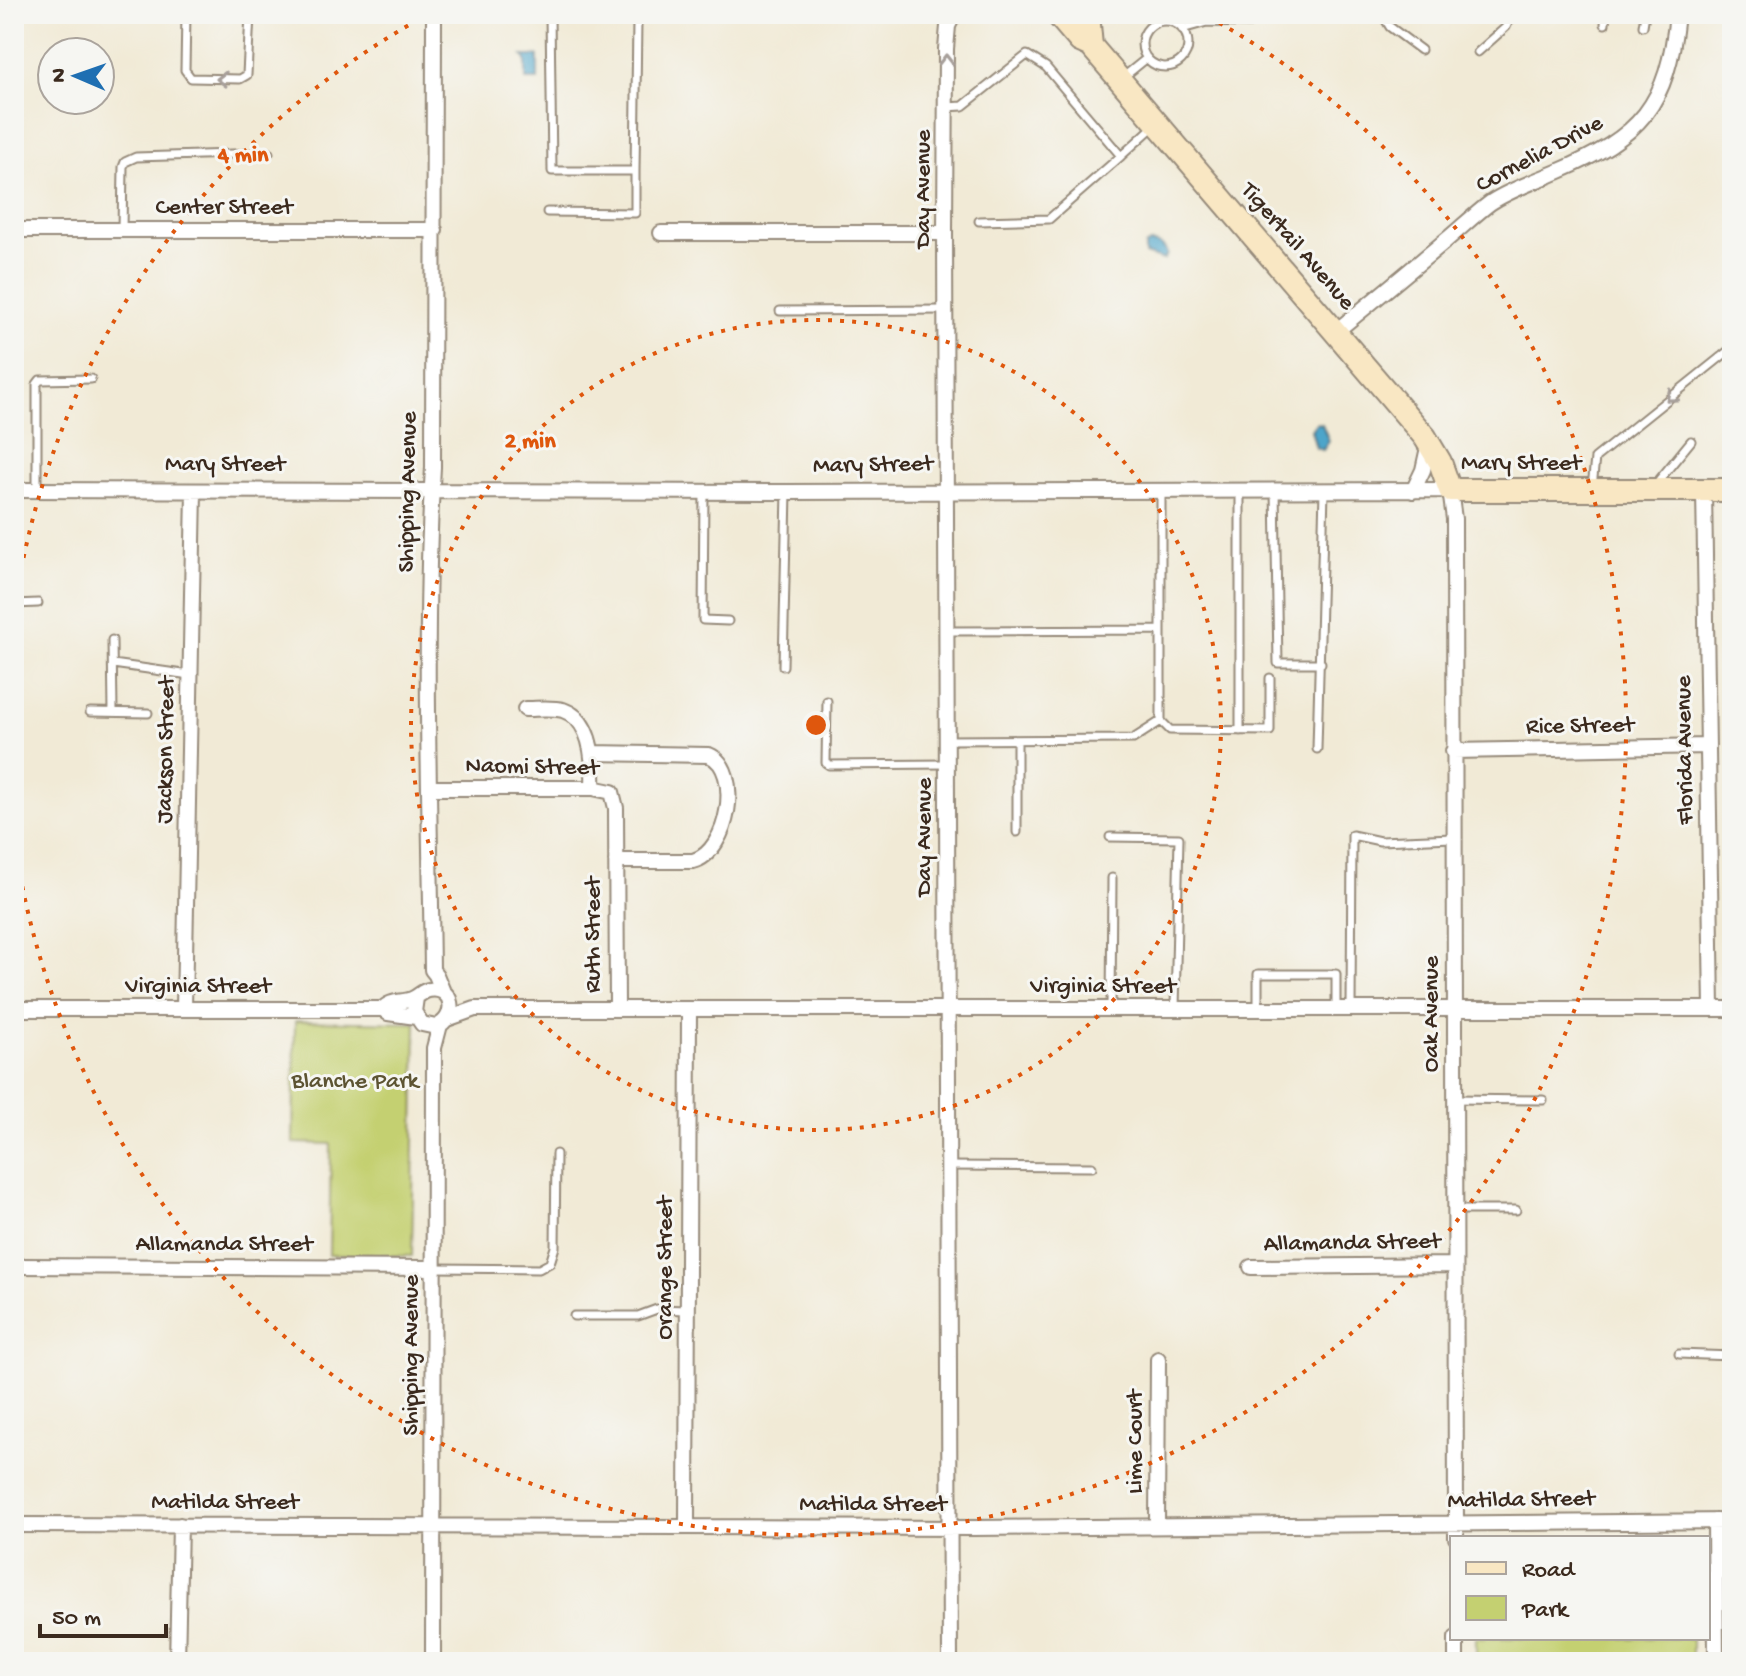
<svg xmlns="http://www.w3.org/2000/svg" width="1746" height="1676" font-family="'Gochi Hand',sans-serif">
	<rect width="100%" height="100%" fill="#f6f6f2"/>
	<filter id="ink" filterUnits="userSpaceOnUse"><feTurbulence type="fractalNoise" baseFrequency=".0125" numOctaves="2"/><feDisplacementMap in="SourceGraphic" scale="16" xChannelSelector="R" yChannelSelector="G"/><feConvolveMatrix kernelMatrix="1 2 1 2 8 2 1 2 1" color-interpolation-filters="sRGB"/></filter>
	<filter id="wash" filterUnits="userSpaceOnUse"><feTurbulence type="fractalNoise" baseFrequency=".006" numOctaves="4" result="noise"/><feDisplacementMap in="SourceGraphic" scale="32" xChannelSelector="R" yChannelSelector="G"/><feGaussianBlur stdDeviation="1.8" result="paint"/><feColorMatrix in="noise" values="0 0 0 0 0 0 0 0 0 0 0 0 0 0 0 0 0 1.4 0 .05"/><feComposite in="paint" operator="in"/></filter>
	<g filter="url(#wash)">
		<rect width="100%" height="100%" fill="#f1ead6"/>
		<path fill="#c4d071" stroke="#807d48" stroke-width="2" d="M295 1021 416 1023 412 1256 329 1255 331 1144 293 1143Z
			M1476 1638H1692V1662H1476Z"/>
		<path fill="#4da5ca" stroke="#446874" stroke-width="2" d="M523 56H538V80H526V60Z
			M1150 243C1158 243 1165 246 1167 254L1164 260 1145 254V246Z
			M1316 423 1322 424 1329 441 1323 450 1316 448 1311 430Z"/>
	</g>
	<g filter="url(#ink)">
		<g fill="none" stroke-linecap="round" stroke-linejoin="round">
			<g stroke="#968a7a" stroke-width="11">
				<path id="lane" d="M186 14 185 70 191 78 240 79 247 75 250 14
					M550 14 552 171H635L637 22 635 14
					M1183 14 1182 29 1207 22 1249 23
					M1382 14 1390 27 1421 50
					M1142 44a23 23 0 1 1 46 0a23 23 0 1 1-46 0Z
					M1605 24 1606 14
					M1643 26 1645 14
					M1478 52 1506 27 1512 14
					M1121 79 1147 58
					M946 107 963 106 1027 55 1046 67 1121 156 1154 126
					M547 212 635 213V171
					M979 221 1049 219 1121 156
					M122 230 123 167 125 162 136 157 269 153
					M780 311 945 310
					M1655 485 1691 441
					M1592 488 1595 458 1732 348
					M37 490V384L40 380 91 379
					M1275 490 1278 663H1321
					M1161 491V721L1170 730 1270 731V678
					M1240 491V731
					M704 492 703 620 728 621
					M14 604 38 603
					M947 631 1161 630
					M112 640 113 712
					M113 664 190 675
					M783 666 787 492
					M827 701 826 763 829 765 946 764
					M90 712 148 713
					M946 740 1133 739 1161 721
					M1017 740V832
					M1317 749 1324 491
					M1110 837 1179 838 1175 1008
					M1258 1008V974H1336V1008
					M1351 1008 1352 835 1380 841 1453 838
					M1111 1009 1112 878
					M1454 1099 1543 1100
					M948 1166 1092 1167
					M1456 1210H1516
					M434 1268 539 1269 550 1263 555 1247 556 1154
					M574 1316H638L657 1309 687 1310
					M1679 1354 1732 1356"/>
			</g>
			<g stroke="#968a7a" stroke-width="18">
				<path id="street" d="M434 14 433 467C423 634 430 803 432 970L436 975 443 992
					M14 230H435
					M661 233H945
					M1335 332C1372 302 1408 272 1444 242 1459 230 1474 215 1490 203 1511 189 1534 182 1557 172 1641 136 1668 106 1677 14
					M14 490 787 492 1450 490 1454 519 1456 1538
					M1704 490 1712 1009
					M1413 491 1423 470 1429 443
					M525 709C537 709 551 707 563 710 593 720 594 763 593 788
					M1453 751 1708 746
					M592 753 709 755C743 769 729 852 693 861H616
					M430 788H593L612 792 616 808 617 1009
					M14 1009H383L388 1013 416 1017
					M184 1009 194 491
					M383 1009C390 1000 402 1003 412 999 418 997 422 991 429 990 453 985 459 1017 436 1027L422 1024 414 1012 416 998
					M447 1019 475 1009H1732
					M14 1266 434 1268
					M1251 1267 1454 1265
					M1715 1521 1716 1662
					M14 1525 973 1528 1732 1521
					M1157 1526 1158 1359
					M687 1527 689 1009
					M1456 1638V1662
					M177 1662 180 1525
					M433 1662 434 1048 440 1025
					M950 1662 945 233 946 49 948 26 954 14"/>
			</g>
			<g stroke="#968a7a" stroke-width="26">
				<path id="secondary" d="M1057 14 1080 41 1091 46 1425 437 1440 462 1450 490H1732
					M1088 14 1091 46"/>
			</g>
			<use href="#lane" stroke="#fff" stroke-width="7"/>
			<use href="#street" stroke="#fff" stroke-width="14"/>
			<use href="#secondary" stroke="#f9e7c3" stroke-width="22"/>
		</g>
		<defs><path id="oneway-chevron" d="M-2-3.5L2.5 0L-2 3.5" fill="none" stroke-width="1.6" stroke-linecap="round" stroke-linejoin="round" transform="scale(2)"/></defs>
		<g stroke="#a79f9a">
			<use href="#oneway-chevron" transform="translate(946 60) rotate(-90)"/>
			<use href="#oneway-chevron" transform="translate(222 79) rotate(-179)"/>
			<use href="#oneway-chevron" transform="translate(1671 397) rotate(141)"/>
		</g>
	</g>
	<g fill="none" stroke="#df570d" stroke-width="4" stroke-dasharray="4 8">
		<circle cx="816" cy="725" r="405"/>
		<path d="M15 605A810 810 0 0 1 423 17M1209 17A810 810 0 1 1 15 845"/>
	</g>
	<g text-anchor="middle" dominant-baseline="central" stroke-width="6" stroke-linejoin="round" paint-order="stroke">
		<g font-size="24" fill="#3b2a1e" stroke="#f6f6f2">
			<text transform="translate(1540 155) rotate(-28)">Cornelia Drive</text>
			<text transform="translate(924 189) rotate(-90)">Day Avenue</text>
			<text x="224" y="208">Center Street</text>
			<text transform="translate(1297 247) rotate(49)">Tigertail Avenue</text>
			<text x="1521" y="464">Mary Street</text>
			<text x="225" y="465">Mary Street</text>
			<text transform="translate(873 466) rotate(-1)">Mary Street</text>
			<text transform="translate(409 492) rotate(-89)">Shipping Avenue</text>
			<text transform="translate(1580 727) rotate(-1)">Rice Street</text>
			<text transform="translate(167 750) rotate(-89)">Jackson Street</text>
			<text transform="translate(1686 750) rotate(-91)">Florida Avenue</text>
			<text transform="translate(532 768) rotate(1)">Naomi Street</text>
			<text transform="translate(925 837) rotate(-90)">Day Avenue</text>
			<text transform="translate(594 935) rotate(-90)">Ruth Street</text>
			<text x="198" y="987">Virginia Street</text>
			<text x="1103" y="987">Virginia Street</text>
			<text transform="translate(1432 1014) rotate(-90)">Oak Avenue</text>
			<text transform="translate(1352 1244) rotate(-1)">Allamanda Street</text>
			<text x="224" y="1245">Allamanda Street</text>
			<text transform="translate(666 1268) rotate(-90)">Orange Street</text>
			<text transform="translate(412 1355) rotate(-90)">Shipping Avenue</text>
			<text transform="translate(1136 1442) rotate(-90)">Lime Court</text>
			<text transform="translate(1521 1501) rotate(-1)">Matilda Street</text>
			<text x="225" y="1503">Matilda Street</text>
			<text x="873" y="1505">Matilda Street</text>
		</g>
		<g font-size="24" fill="#5d5433" stroke="#f6f6f2">
			<text x="355" y="1082">Blanche Park</text>
		</g>
	</g>
	<circle cx="816" cy="725" r="12" fill="#df570d" stroke="#f6f6f2" stroke-width="4"/>
	<g font-size="24" text-anchor="middle" font-weight="bold" fill="#df570d" stroke="#f6f6f2" stroke-width="6" stroke-linejoin="round" paint-order="stroke">
		<text x="243" y="161">4 min</text>
		<text x="530" y="447">2 min</text>
	</g>
	<rect width="1746" height="1676" fill="none" stroke="#f6f6f2" stroke-width="48"/>
	<rect x="1450" y="1536" width="260" height="104" fill="#f6f6f2" stroke="#aba49d" stroke-width="2"/>
	<rect x="1466" y="1562" width="40" height="12" fill="#f9e7c3" stroke="#aba49d" stroke-width="2"/>
	<text x="1522" y="1576" font-size="24" fill="#3b2a1e">Road</text>
	<rect x="1466" y="1596" width="40" height="24" fill="#c4d071" stroke="#aba49d" stroke-width="2"/>
	<text x="1522" y="1616" font-size="24" fill="#3b2a1e">Park</text>
	<g transform="translate(76 76) rotate(272)"><circle r="38" fill="#f6f6f2" stroke="#aba49d" stroke-width="2"/>
	<path d="M0-6L14 30L0 20L-14 30Z" fill="#1f6fb2"/>
	<text y="-12" font-size="22" font-weight="bold" text-anchor="middle" fill="#3b2a1e">N</text>
	</g>
	<path d="M40 1624v12h126v-12" fill="none" stroke="#3b2a1e" stroke-width="4"/>
	<text x="52" y="1624" font-size="24" fill="#3b2a1e" stroke="#f6f6f2" stroke-width="6" paint-order="stroke">50 m</text>
</svg>
